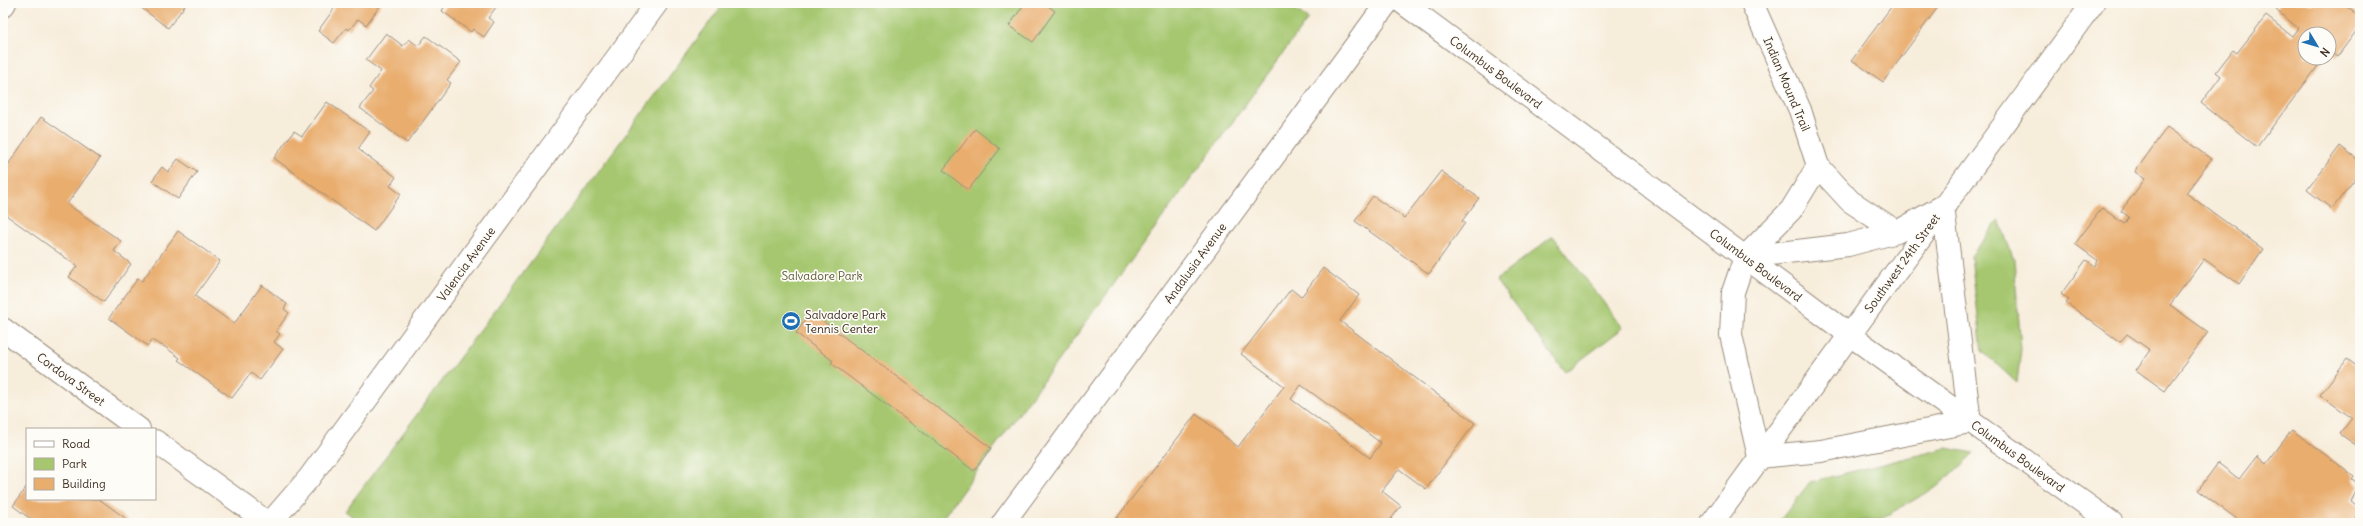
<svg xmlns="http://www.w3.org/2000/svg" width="2363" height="526" font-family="Delius,sans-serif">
	<rect width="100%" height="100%" fill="#fdfcf7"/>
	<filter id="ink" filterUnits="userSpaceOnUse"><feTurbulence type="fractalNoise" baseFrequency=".025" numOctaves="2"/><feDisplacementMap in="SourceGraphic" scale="8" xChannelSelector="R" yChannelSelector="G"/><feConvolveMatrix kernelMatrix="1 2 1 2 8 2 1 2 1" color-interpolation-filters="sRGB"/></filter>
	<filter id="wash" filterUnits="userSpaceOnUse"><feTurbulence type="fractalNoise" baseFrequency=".012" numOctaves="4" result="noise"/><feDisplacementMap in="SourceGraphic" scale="16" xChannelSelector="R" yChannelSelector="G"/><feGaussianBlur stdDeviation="0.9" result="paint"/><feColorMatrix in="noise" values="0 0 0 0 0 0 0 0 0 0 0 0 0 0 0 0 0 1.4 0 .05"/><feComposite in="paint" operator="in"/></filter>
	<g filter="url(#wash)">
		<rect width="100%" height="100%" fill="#f7eddb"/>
		<path fill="#a6c76f" stroke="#707846" d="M724 3H1287L1308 19 939 523H361L345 511Z
			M1999 220 2014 260 2021 349 2017 383 1982 351 1971 256Z
			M1553 236 1623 328 1565 372 1496 280Z
			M1947 448 1974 453 1939 486 1880 519 1840 523H1778L1810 482Z"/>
		<g id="blocks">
			<path fill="#e9ad6e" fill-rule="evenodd" d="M135 3H187L168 28Z
				M338 3H382L366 25 358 19 349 30 346 28 334 43 318 31Z
				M441 3H499L488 18 494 22 484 37 473 29 471 32 442 11 445 6Z
				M1025 3H1044L1055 11 1033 42 1009 26Z
				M1894 3H1941L1883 82 1852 60Z
				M2281 3H2343L2360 16V26L2337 57 2329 51V34H2305V58H2324L2257 147 2201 103 2221 76 2216 72 2233 50 2237 53 2266 16 2292 36 2298 28 2276 10Z
				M386 33 403 46 409 39 418 46 426 36 461 62 447 80 451 83 407 143 360 108 373 91 369 88 381 71 366 60Z
				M327 102 370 132 358 149 396 177 390 186 401 194 374 231 274 158 294 131 302 136Z
				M41 117 100 158 67 204 121 241 114 251 131 264 104 302 69 277 77 266 3 213V172Z
				M2167 127 2211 159 2186 193 2263 249 2239 284 2204 259 2170 305 2208 332 2165 391 2136 370 2150 350 2127 334 2120 342 2066 303 2069 300 2061 294 2086 260 2094 266 2097 260 2075 244 2102 208 2124 224 2129 217 2121 211 2145 179 2135 172Z
				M975 129 1000 149 968 190 943 170Z
				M2340 146 2360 161V172L2332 209 2307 190Z
				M178 159 197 172 178 199 152 181 162 167 168 172Z
				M1441 171 1479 198 1462 221 1465 223 1429 274 1355 221 1373 196 1404 218Z
				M178 231 220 261 195 296 234 324 262 285 287 304 284 309 289 313 276 331 280 334 274 342 283 349 260 380 251 373 232 398 178 360 180 358 165 347 151 340 148 346 109 318 138 278 142 281Z
				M1323 268 1359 295 1340 321 1475 423 1426 489 1399 469 1382 491 1401 506 1388 523H1113L1196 414 1238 447 1284 386 1241 354 1291 289 1301 297ZM1301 385 1381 443 1370 458 1291 399Z
				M811 312 991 448 974 471 831 363 833 361 796 333Z
				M2347 359 2358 367 2360 365V448L2340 434 2352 418 2320 395Z
				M2292 430 2354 476 2352 479 2360 485 2351 501 2360 508V512L2352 523H2242L2198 490 2218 463 2239 479 2257 456 2266 464Z
				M27 486V499H99L132 523H36L13 506Z"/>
		</g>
	</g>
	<g filter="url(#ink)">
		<use href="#blocks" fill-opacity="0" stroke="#998c7c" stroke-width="1"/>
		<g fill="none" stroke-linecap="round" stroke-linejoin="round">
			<g stroke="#998c7c" stroke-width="24">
				<path id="minor" d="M1403 3 1850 335 2112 523
					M1752 3 1800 110 1818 166 1850 201 1897 232
					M3 6 5 3
					M1745 257 1848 245 1897 232 1943 206 1970 422 1821 451 1759 457 1731 335 1733 292 1745 257 1791 210 1818 166
					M3 329 139 429
					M155 441 268 523
					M270 523 309 478 657 3
					M1003 523 1387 3"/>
			</g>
			<g stroke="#998c7c" stroke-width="24">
				<path id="tertiary" d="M1712 523 2093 3"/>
			</g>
			<use href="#minor" stroke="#fff" stroke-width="22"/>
			<use href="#tertiary" stroke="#fff" stroke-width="22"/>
		</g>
	</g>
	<defs>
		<g id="stadium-disc" transform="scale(1)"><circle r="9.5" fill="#1f6fb2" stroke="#fdfcf7"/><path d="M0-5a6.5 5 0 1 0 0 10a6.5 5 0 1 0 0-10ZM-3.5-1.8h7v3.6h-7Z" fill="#fff"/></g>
	</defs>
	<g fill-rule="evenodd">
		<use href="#stadium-disc" x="791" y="321"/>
	</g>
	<g text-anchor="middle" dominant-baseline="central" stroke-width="3.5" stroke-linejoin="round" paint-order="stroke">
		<g font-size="12" fill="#3b2a1e" stroke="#fdfcf7">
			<text transform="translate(1496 72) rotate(37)">Columbus Boulevard</text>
			<text transform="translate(1787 84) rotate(67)">Indian Mound Trail</text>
			<text transform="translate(1195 263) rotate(-54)">Andalusia Avenue</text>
			<text transform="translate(1902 263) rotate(-54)">Southwest 24th Street</text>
			<text transform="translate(466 264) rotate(-54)">Valencia Avenue</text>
			<text transform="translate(1756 265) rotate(37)">Columbus Boulevard</text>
			<text transform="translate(71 379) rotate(36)">Cordova Street</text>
			<text transform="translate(2018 456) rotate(36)">Columbus Boulevard</text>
		</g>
		<g font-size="12" fill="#5b5936" stroke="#fdfcf7">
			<text x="822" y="275">Salvadore Park</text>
		</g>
		<g font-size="12" fill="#3b2a1e" stroke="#fdfcf7" text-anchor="start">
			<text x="805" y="314">Salvadore Park<tspan x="805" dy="14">Tennis Center</tspan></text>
		</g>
	</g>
	<rect width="2363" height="526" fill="none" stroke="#fdfcf7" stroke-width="16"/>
	<rect x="26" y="428" width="130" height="72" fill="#fdfcf7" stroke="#afa8a0"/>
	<rect x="34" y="441" width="20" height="6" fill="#ffffff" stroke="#afa8a0"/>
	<text x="62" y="448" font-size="12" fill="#3b2a1e">Road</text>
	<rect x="34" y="458" width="20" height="12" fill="#a6c76f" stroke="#afa8a0"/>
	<text x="62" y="468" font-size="12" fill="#3b2a1e">Park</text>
	<rect x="34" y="478" width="20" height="12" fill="#e9ad6e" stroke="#afa8a0"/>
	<text x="62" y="488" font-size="12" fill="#3b2a1e">Building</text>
	<g transform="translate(2317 46) rotate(128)"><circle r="19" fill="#fdfcf7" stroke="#afa8a0"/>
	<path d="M0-3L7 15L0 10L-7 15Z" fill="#1f6fb2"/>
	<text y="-6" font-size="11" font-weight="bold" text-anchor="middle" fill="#3b2a1e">N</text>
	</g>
</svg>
